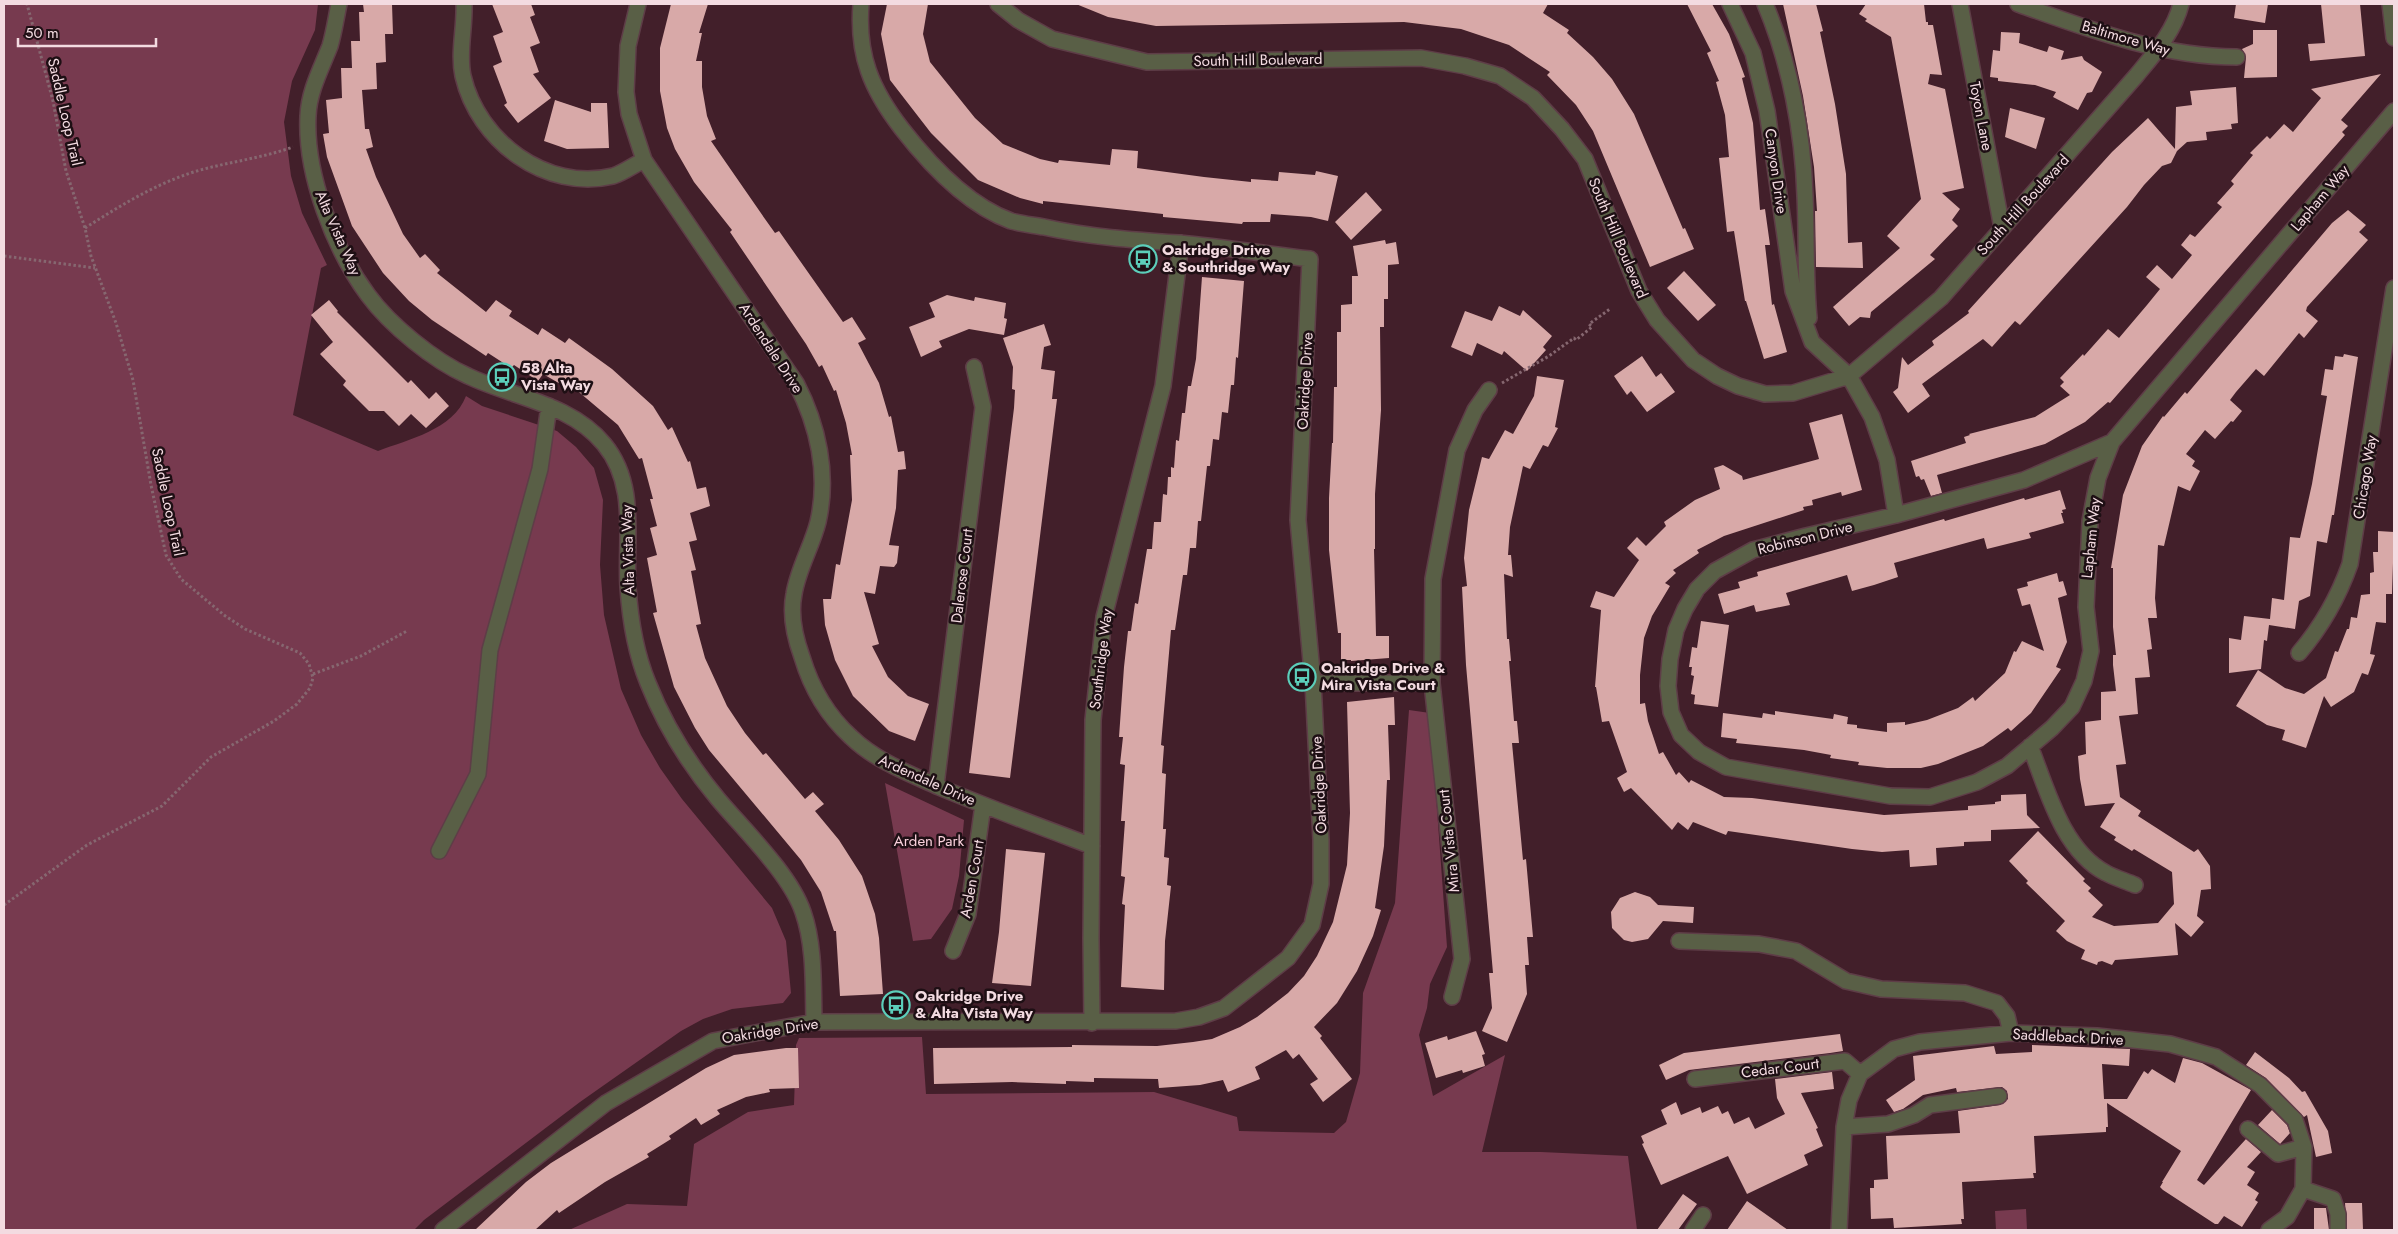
<svg xmlns="http://www.w3.org/2000/svg" width="2398" height="1234" font-family="Jost,sans-serif">
	<rect width="100%" height="100%" fill="#421f2a"/>
	<path fill="#773a4f" d="M4 4H318L315 30 292 81 284 122 291 176 302 213 327 265 321 268 293 415 378 451C409 439 453 430 466 396L482 406 557 431 576 447 594 468 603 500 600 565 604 615 621 689 641 735 660 768 682 799 772 908 786 941 791 993 783 1003 732 1009 703 1019 681 1031 580 1102 424 1220 414 1230H4Z
		M1409 710 1430 713 1447 947 1430 984 1427 1008 1419 1035 1433 1096 1505 1055 1482 1152H1541L1628 1156 1637 1230H569L627 1204 687 1206 694 1144 748 1112 794 1105 796 1045 799 1038 922 1037 926 1094 1154 1092 1237 1117 1239 1131 1334 1133 1346 1122 1360 1073 1363 993 1395 903Z
		M885 783 964 820 959 876 952 909 931 939 913 941Z
		M2026 1209 2027 1230H1996L1995 1211Z"/>
	<path fill="#d8a9a8" d="M363 4H392L393 34H385L386 62 376 63 377 89 362 90 365 129H369L373 147 366 149 376 177 403 234 420 258 425 254 440 270 437 273 486 312 496 300 512 311 509 316 538 335 542 328 565 343 569 338 612 369 653 406 668 430 672 427 688 462 690 461 697 489 706 487 710 506 690 513 697 540 689 542 696 570 691 571 701 624 696 625 705 658 727 706 745 733 763 755 766 753 805 799 813 792 824 804 815 811 839 840 862 876 875 914 879 938 883 994 840 996 836 931H834L821 892 801 860 709 750 695 728 674 687 653 613 657 612 647 558 657 555 650 528 657 526 650 499H653L642 458 639 459 618 425 567 382 564 386 543 374 538 381 514 365 511 368 488 353 486 356 432 320 409 301 383 273 352 226 327 157 323 134 329 133 326 100 342 98 341 68H352L351 41H360L359 12H364Z
		M492 4H531L535 15 530 17 540 43 530 47 539 72 533 74 551 98 518 123 504 105 507 103 493 66 502 62 493 36 503 32Z
		M671 4H708L699 33H702L696 61H702V87L707 116 716 139 711 141 765 219 775 233 779 231 843 322 852 317 866 339 858 343 879 383 889 417 891 416 898 452 904 451 906 469 898 470 896 508 889 545 899 546 897 563 894 567 880 566 875 594 864 592 879 644 872 646 888 677 908 696 929 704 915 741 889 731 853 696 835 660 825 625 823 599H831L836 564 840 565 852 500 850 455H852L846 423 836 390 834 391 822 365 819 367 806 344 730 232 732 230 694 182 675 149 667 128 660 91V48Z
		M887 4H928L923 34 930 62 975 118 1003 144 1040 159 1058 163 1059 160 1110 165 1112 149 1138 151 1137 168 1204 177 1251 182V179L1278 181 1279 172 1315 175 1316 171 1338 176 1328 221 1311 217 1271 214 1270 222H1243L1242 224 1163 217V214L1043 201V204L1020 198 978 180 931 133 890 80 881 34Z
		M1076 4H1548L1543 13 1569 30 1567 33 1593 57 1612 79 1634 114 1683 229 1685 228 1694 249 1650 267 1593 131 1576 105 1547 75 1550 72 1509 45 1461 29 1404 22 1156 26 1108 17Z
		M1687 4H1712L1729 34 1745 77 1742 78 1753 123 1760 210 1765 209 1770 245H1765L1772 305 1774 304 1787 352 1764 359 1746 301H1745L1734 231 1727 232 1719 158 1729 157 1725 115 1716 82 1719 81 1707 53 1711 51Z
		M1783 4H1816L1823 31 1820 32 1835 104 1846 174 1848 243 1862 242 1863 268 1816 267 1815 211H1817L1814 167 1803 96Z
		M1866 4H1924L1926 22H1928V25H1933L1942 75 1930 74 1928 84 1945 89 1964 188 1942 193 1960 209 1952 220 1958 226 1930 255 1935 259 1871 312 1870 318 1860 317 1849 326 1833 307 1900 248 1887 236 1921 199 1891 37 1865 21 1867 19 1859 14Z
		M2236 4H2268L2265 23 2234 18Z
		M2321 4H2360L2365 56 2310 61 2308 44 2325 43Z
		M2253 30H2277V77L2244 78 2246 57 2242 49 2253 44Z
		M2001 32 2020 33 2019 43 2047 52 2049 46 2064 51 2061 60 2082 56 2084 60 2102 72 2092 92 2087 93 2078 110 2053 97 2056 92 2035 85 1998 81V78L1990 77 1993 50 2000 51Z
		M2381 74 2341 120 2348 126 2342 132 2345 135 2110 403 2108 402 2085 422 2045 444 1937 475 1942 493 1931 496 1924 479 1921 480 1919 476 1916 477 1911 461 1966 443 1964 437 1970 435 1969 434 2035 417 2070 395 2060 386 2064 382 2060 378 2083 354 2084 356 2108 329 2119 338 2147 305 2160 289 2146 277 2157 265 2172 279 2192 255 2181 245 2190 234 2195 237 2222 207 2217 203 2234 184 2231 181 2253 155 2250 153 2267 136 2270 139 2284 124 2293 132 2321 98 2311 89Z
		M2236 87 2238 123 2231 124 2232 129 2206 132 2207 140 2187 142 2177 151 2171 163 2162 166 2144 185 2127 207 2020 325 2015 321 1992 347 1983 339 1922 384 1930 396 1908 413 1893 392 1898 388 1902 357 1908 365 1934 345 1932 341 1969 313 1968 311 2112 152 2148 118 2175 149 2176 107 2192 105 2190 91Z
		M555 100 591 112V103H607L609 148 567 149 544 141Z
		M2010 108 2045 118 2036 149 2005 137Z
		M1366 192 1382 210 1351 240 1335 222Z
		M2348 210 2366 225 2359 232 2368 240 2307 307 2306 311 2318 321 2304 338 2299 333 2264 376 2256 369 2236 392 2230 400 2242 411 2233 422 2231 421 2215 439 2205 430 2186 454 2195 461 2192 466 2200 471 2190 491 2178 486 2164 546 2158 545 2155 598 2157 618H2148L2152 649 2147 650 2150 677 2135 678 2138 714 2119 716 2126 764 2116 765 2120 797 2141 811 2138 816 2194 852 2198 849 2210 866 2211 889 2201 890 2197 916 2204 922 2191 937 2175 923 2178 955 2115 960 2112 965 2102 961 2098 962 2097 965 2081 959 2085 950 2067 941 2056 931 2065 921 2026 883 2028 881 2009 861 2038 831 2085 879 2083 881 2091 888 2088 891 2103 905 2092 917 2114 926 2158 923 2174 904 2172 872 2134 849 2132 851 2114 840 2116 837 2100 827 2115 803 2085 806 2080 779 2078 756 2086 754 2085 722 2101 720V692L2116 691 2113 665V655H2116L2113 627V568H2111L2123 495 2142 446 2163 416 2164 417 2185 392 2187 394 2332 223Z
		M1385 240 1386 244 1396 242 1399 264 1388 265V299H1384V327H1380L1381 410 1375 494V549H1374L1376 636H1389V658L1351 661V660H1341V633H1338L1329 550V498L1332 443H1333L1334 387H1337V332H1341V305L1352 304V276H1358L1353 246Z
		M1684 271 1716 305 1698 321 1667 288Z
		M1202 277 1244 281 1238 358 1236 357 1234 385H1231L1228 413 1222 412 1219 440 1213 439 1210 466H1207L1201 521H1198L1196 548H1190L1187 575H1183L1175 630H1171L1161 745 1164 746 1162 773 1166 774 1163 829H1166L1164 857 1169 858 1167 885 1171 886 1165 941 1164 990 1121 987 1125 905 1122 904 1125 877 1121 876 1125 821H1121L1125 765 1120 764 1123 737H1119L1124 667 1128 631H1131L1135 603 1138 604 1147 549H1152L1154 522H1161L1163 494 1167 495 1168 477H1171V467L1174 468 1176 440 1179 441 1182 413H1185L1188 386H1191L1196 359Z
		M947 295 974 301 975 297 1006 303 1004 318 1007 319 1004 335 969 329 939 341 942 347 921 357 909 327 935 317 929 303Z
		M329 300 338 311 337 312 408 383 411 380 429 399 436 392 449 406 426 428 411 414 399 426 384 411H369L343 385 346 381 320 354 333 342 311 315Z
		M1499 306 1520 316 1523 310 1552 336 1543 347 1546 350 1527 371 1504 351 1502 355 1477 343 1472 356 1451 347 1465 311 1492 321Z
		M1044 324 1051 345 1044 347 1041 369 1055 371 1052 399H1057L1010 778 969 773 1014 408 1015 390 1012 389 1013 367 1003 338Z
		M2344 354 2358 357 2334 515H2332L2327 543 2317 541 2310 596 2299 601 2295 629 2269 625 2267 641 2264 640 2261 669 2229 673V638L2241 640 2244 616 2270 619 2272 598 2284 600 2290 537 2300 538 2312 484 2327 396 2321 395 2325 369 2333 370 2335 356 2343 357Z
		M1642 356 1656 377 1661 373 1675 392 1647 412 1631 391 1627 395 1614 376Z
		M1537 376 1564 380 1555 427 1558 428 1548 447 1543 445 1530 469 1523 466 1510 527 1508 555H1511L1513 577 1504 574 1507 639H1509L1511 661H1509L1514 721H1517L1519 743H1512L1523 860 1526 859 1533 937H1527L1529 965H1525L1527 994 1507 1042 1482 1031 1492 1008 1489 973H1493L1466 665 1462 587 1467 586 1464 558 1469 510 1482 457 1489 459 1505 430 1513 434 1534 396Z
		M1842 414 1862 490 1842 496 1841 492 1812 500 1813 505 1803 507 1804 510 1724 536 1697 550 1699 553 1673 570 1676 573 1665 583 1670 586 1652 616 1644 638 1640 675V704L1645 703 1648 721 1659 754 1663 752 1676 775 1679 772 1689 783 1691 780 1724 797 1752 798 1884 815 1968 810V806L1995 804V802L2001 801V795L2026 794 2027 815 2040 828 1991 830V841L1964 842V846L1936 848 1937 865 1910 867 1909 850 1882 852 1852 849 1728 831 1726 835 1693 822 1688 830 1678 822 1672 830 1631 788 1624 792 1617 778 1627 772 1609 721 1602 722 1596 687H1595L1601 610 1590 607 1596 591 1614 597 1639 560 1627 548 1637 537 1646 546 1666 526 1664 522 1695 500 1720 489 1714 468 1723 465 1742 476 1743 480 1819 459 1809 423Z
		M2060 490 2066 509 2062 510 2063 513H2061L2064 523 2029 533 2031 538 1987 549 1984 538 1894 563 1898 577 1874 585 1852 591 1847 575 1786 593 1790 605 1756 612 1754 605 1724 614 1718 594 1740 588 1738 582 1758 576 1757 572 1944 519 1945 521 2024 498 2025 500Z
		M2378 531 2394 532 2392 594H2386V623L2376 622 2370 654 2375 655 2368 675 2362 673 2354 692 2331 707 2324 696 2306 748 2282 740 2285 730 2267 725 2236 706 2258 670 2285 688 2304 694 2326 678 2335 651 2338 652 2347 629H2349L2351 617 2357 618 2361 595 2370 594V573L2374 572 2373 552H2378Z
		M2057 573 2059 582 2063 581 2067 595 2058 598 2067 642 2056 667 2061 669 2031 713 2011 731 2008 728 1983 746 1938 764 1921 768H1887L1858 765 1859 762 1830 758 1831 755 1804 750 1736 743 1737 739 1721 737 1723 713 1762 718 1763 713 1775 715V711L1833 719 1834 714 1848 717 1847 724 1857 725V728L1887 732V723L1905 722V725L1927 720 1958 708 1973 697 1975 701 2005 673 2014 651 2016 652 2022 641 2044 651 2030 604 2022 606 2017 589 2028 586 2027 582Z
		M1701 621 1729 625 1718 707 1694 704 1695 695 1691 694 1694 676 1691 675 1692 667H1689L1692 647 1697 648Z
		M1394 697 1395 725H1388L1390 780H1387L1384 846 1375 908 1381 910 1373 936 1357 971 1337 1003 1314 1027 1322 1036 1320 1038 1352 1079 1323 1102 1310 1084 1318 1079 1299 1054 1293 1059 1286 1050 1255 1067 1260 1079 1228 1092 1223 1080 1200 1085 1159 1088 1158 1079 1094 1078V1082L1066 1081V1084L1012 1082 934 1084 933 1048 1072 1047V1045L1157 1046 1193 1042 1212 1039 1240 1027 1257 1017 1288 993 1304 976 1317 956 1333 922 1347 865 1350 813 1347 702Z
		M1006 849 1045 853 1031 986 992 983 999 932Z
		M1635 892 1650 897 1658 905 1694 907 1693 923 1663 921 1648 939 1632 942 1624 940 1612 928 1611 912 1620 898Z
		M1476 1031 1485 1054 1482 1055 1485 1066 1463 1073 1462 1070 1436 1078 1425 1043 1447 1036 1448 1040Z
		M1840 1034 1843 1051 1830 1053 1689 1070 1666 1080 1659 1065 1684 1053Z
		M2032 1045 2130 1049 2129 1066 2102 1064 2104 1099H2127L2144 1071 2148 1074 2152 1069 2175 1083 2183 1058 2202 1063 2251 1090 2197 1180 2204 1185 2246 1139 2261 1152 2247 1167 2255 1172 2247 1185 2259 1193 2255 1200 2258 1202 2242 1227 2224 1216 2218 1224H2215L2163 1190 2160 1187 2163 1182H2162L2181 1151 2107 1103 2108 1127H2106V1132L2034 1136 2036 1173H2033L2034 1178 1962 1182 1964 1219H1961L1962 1224 1894 1228 1893 1218 1871 1219 1870 1188H1874V1180L1888 1179 1886 1136 1960 1133 1958 1111 2000 1105 2008 1099 2007 1091 2002 1087 1957 1092 1956 1088 1923 1095 1903 1109 1894 1112 1886 1100 1915 1080 1913 1056 1994 1046 1996 1054 2032 1052Z
		M786 1048H798L799 1088 769 1089 770 1092 746 1097 717 1110 720 1114 701 1125 696 1118 669 1136 671 1139 647 1154 649 1157 605 1182 559 1213 557 1210 535 1230H475L526 1182 551 1163 706 1068 734 1055Z
		M2255 1052 2289 1078 2302 1092 2305 1091 2328 1131 2332 1153 2316 1157 2307 1115 2304 1117 2266 1078 2246 1065Z
		M1832 1072 1834 1089 1801 1093 1818 1128 1816 1129 1823 1146 1804 1155 1808 1165 1747 1194 1728 1156 1661 1185 1642 1144 1644 1143 1641 1136 1667 1124 1661 1110 1676 1102 1681 1115 1700 1107 1702 1113 1718 1106 1722 1114 1728 1111 1734 1124 1749 1117 1755 1129 1785 1114 1777 1098 1775 1079Z
		M2272 1110 2287 1125 2290 1133 2280 1144 2258 1125Z
		M1683 1194 1697 1204 1678 1230H1657Z
		M1747 1201 1788 1230H1727Z
		M2345 1203H2362L2363 1230H2347Z
		M2314 1208H2326L2329 1230H2314Z"/>
	<g fill="none" stroke-linecap="round" stroke-linejoin="round">
		<g stroke="#5e3d47" stroke-width="18">
			<path id="minor" d="M339 4C336 18 334 33 330 46 321 69 309 91 308 116 305 174 334 249 368 295 390 325 434 361 468 376 514 398 570 403 604 444 638 485 625 538 628 587 630 618 636 654 648 683 665 726 688 763 718 799 744 830 790 874 803 912 815 946 813 986 814 1022
				M464 4C465 28 458 53 463 76 478 141 546 192 613 176 623 173 634 165 644 160
				M638 4 628 46 626 92 629 114 644 160 796 383C818 425 829 474 818 522 812 546 798 569 794 594 790 614 795 638 802 657 811 687 828 716 851 737 876 761 908 773 939 787 989 808 1041 827 1092 846
				M998 4 1018 20 1052 39 1147 62 1421 58 1465 66 1500 76 1533 98 1562 129 1585 159 1639 291 1657 320 1693 360 1717 376 1738 386 1765 394 1793 393 1849 376 1941 298 2136 76C2154 54 2174 32 2181 4
				M1730 4 1753 53 1767 111 1793 291 1812 342 1849 376 1872 417 1887 460 1896 515
				M1765 4C1790 63 1803 132 1805 196 1807 237 1805 277 1809 318
				M1960 4 2002 228
				M2018 4C2088 29 2162 57 2237 57
				M2390 4 2394 38
				M2112 442 2024 480 1896 515 1806 536 1753 550 1715 571 1697 589 1685 609 1676 630 1670 659 1668 686 1671 712 1681 735 1699 752 1726 767 1890 796 1930 797 1977 782 2007 766 2052 728 2072 707 2084 681 2091 651 2086 607 2090 521 2098 478 2112 442 2394 111
				M2299 653C2323 625 2338 598 2350 564L2394 288
				M1313 683H1432
				M2030 746C2047 789 2062 850 2106 873 2115 878 2126 881 2135 885
				M936 785 983 407 974 367
				M439 851 478 774 490 650 540 469 549 406
				M1679 941 1759 944 1796 951 1846 981 1881 989 1965 993 1997 1003 2007 1016 2011 1033
				M953 951 968 914 983 805
				M1452 997 1462 959 1432 683 1433 579 1457 450 1475 410 1489 390
				M1092 1023 1091 939 1093 720 1104 617 1163 386 1181 243
				M1695 1079 1845 1061 1860 1074
				M1844 1127 1888 1124 1914 1115 1930 1105 1999 1096
				M2248 1129 2278 1154 2304 1147
				M2303 1189 2333 1199 2338 1214V1230
				M443 1230 606 1103 713 1041 814 1022 1176 1021 1199 1017 1224 1008 1288 958 1312 925 1321 884V840L1313 683 1298 520 1310 259C1266 254 1223 247 1179 243 1133 240 1089 237 1044 227 1033 225 1021 224 1011 221 967 205 930 165 902 129 871 89 857 55 861 4
				M1693 1230 1703 1215
				M1839 1230 1844 1127 1849 1100 1860 1074 1894 1049 1920 1042 2011 1033 2097 1036 2170 1044 2216 1057 2260 1085 2295 1120 2304 1147 2303 1189 2287 1217 2269 1230"/>
		</g>
		<path stroke="#866770" stroke-width="3" stroke-dasharray="2.5 2.5" stroke-linecap="butt" d="M85 228C123 204 163 179 208 168 236 161 265 157 293 147
			M4 256 95 268
			M1502 383 1549 356 1574 338 1576 340 1592 327 1589 324 1610 309
			M313 674 361 656 407 631
			M4 905 87 845 162 806 211 757 274 721 297 704 310 688 313 678 309 664 300 653 245 629 224 615 181 579 166 555 151 485 133 380 116 323 91 256 85 228 66 171 53 101 27 4"/>
		<use href="#minor" stroke="#595f46" stroke-width="15"/>
	</g>
	<defs>
		<g id="bus-ring" transform="scale(1.4375)"><circle r="9.5" fill="#1e0f14" stroke="#5cceba" stroke-width="1.5"/><path d="M-5-6H5V4H4V6H2V4H-2V6H-4V4H-5ZM-3.5-4V0h7V-4ZM-3.5 1.2v1.5H-2V1.2ZM2 1.2v1.5H3.5V1.2Z" fill="#5cceba"/></g>
	</defs>
	<g fill-rule="evenodd">
		<use href="#bus-ring" x="1143" y="259"/>
		<use href="#bus-ring" x="502" y="377"/>
		<use href="#bus-ring" x="1302" y="677"/>
		<use href="#bus-ring" x="896" y="1005"/>
	</g>
	<g text-anchor="middle" dominant-baseline="central" stroke-width="5" stroke-linejoin="round" paint-order="stroke">
		<g font-size="15" fill="#f3dbe1" stroke="#1e0f14">
			<text transform="translate(2126 38) rotate(16)">Baltimore Way</text>
			<text transform="translate(1258 60) rotate(-1)">South Hill Boulevard</text>
			<text transform="translate(65 112) rotate(77)">Saddle Loop Trail</text>
			<text transform="translate(1981 116) rotate(79)">Toyon Lane</text>
			<text transform="translate(1776 171) rotate(82)">Canyon Drive</text>
			<text transform="translate(2320 198) rotate(-50)">Lapham Way</text>
			<text transform="translate(2023 205) rotate(-48)">South Hill Boulevard</text>
			<text transform="translate(338 233) rotate(66)">Alta Vista Way</text>
			<text transform="translate(1618 238) rotate(67)">South Hill Boulevard</text>
			<text transform="translate(771 348) rotate(57)">Ardendale Drive</text>
			<text transform="translate(1305 381) rotate(-87)">Oakridge Drive</text>
			<text transform="translate(2365 477) rotate(-81)">Chicago Way</text>
			<text transform="translate(168 502) rotate(78)">Saddle Loop Trail</text>
			<text transform="translate(1805 538) rotate(-14)">Robinson Drive</text>
			<text transform="translate(2091 538) rotate(-84)">Lapham Way</text>
			<text transform="translate(628 550) rotate(-92)">Alta Vista Way</text>
			<text transform="translate(962 576) rotate(-83)">Dalerose Court</text>
			<text transform="translate(1101 659) rotate(-83)">Southridge Way</text>
			<text transform="translate(927 780) rotate(24)">Ardendale Drive</text>
			<text transform="translate(1319 785) rotate(-93)">Oakridge Drive</text>
			<text transform="translate(1449 841) rotate(-96)">Mira Vista Court</text>
			<text transform="translate(972 879) rotate(-80)">Arden Court</text>
			<text transform="translate(770 1031) rotate(-9)">Oakridge Drive</text>
			<text transform="translate(2068 1037) rotate(3)">Saddleback Drive</text>
			<text transform="translate(1780 1068) rotate(-7)">Cedar Court</text>
		</g>
		<g font-size="15" font-weight="bold" fill="#f3dbe1" stroke="#1e0f14" text-anchor="start">
			<text x="1162" y="250">Oakridge Drive<tspan x="1162" dy="17">&amp; Southridge Way</tspan></text>
			<text x="521" y="368">58 Alta<tspan x="521" dy="17">Vista Way</tspan></text>
			<text x="1321" y="668">Oakridge Drive &amp;<tspan x="1321" dy="17">Mira Vista Court</tspan></text>
			<text x="915" y="996">Oakridge Drive<tspan x="915" dy="17">&amp; Alta Vista Way</tspan></text>
		</g>
		<g font-size="15" fill="#fad1dc" stroke="#1e0f14">
			<text x="929" y="841">Arden Park</text>
		</g>
	</g>
	<rect width="2398" height="1234" fill="none" stroke="#f3dbe1" stroke-width="10"/>
	<path d="M18 38v8h138v-8" fill="none" stroke="#f3dbe1" stroke-width="2.5"/>
	<text x="25" y="38" font-size="15" fill="#f3dbe1" stroke="#1e0f14" stroke-width="4" paint-order="stroke">50 m</text>
</svg>
